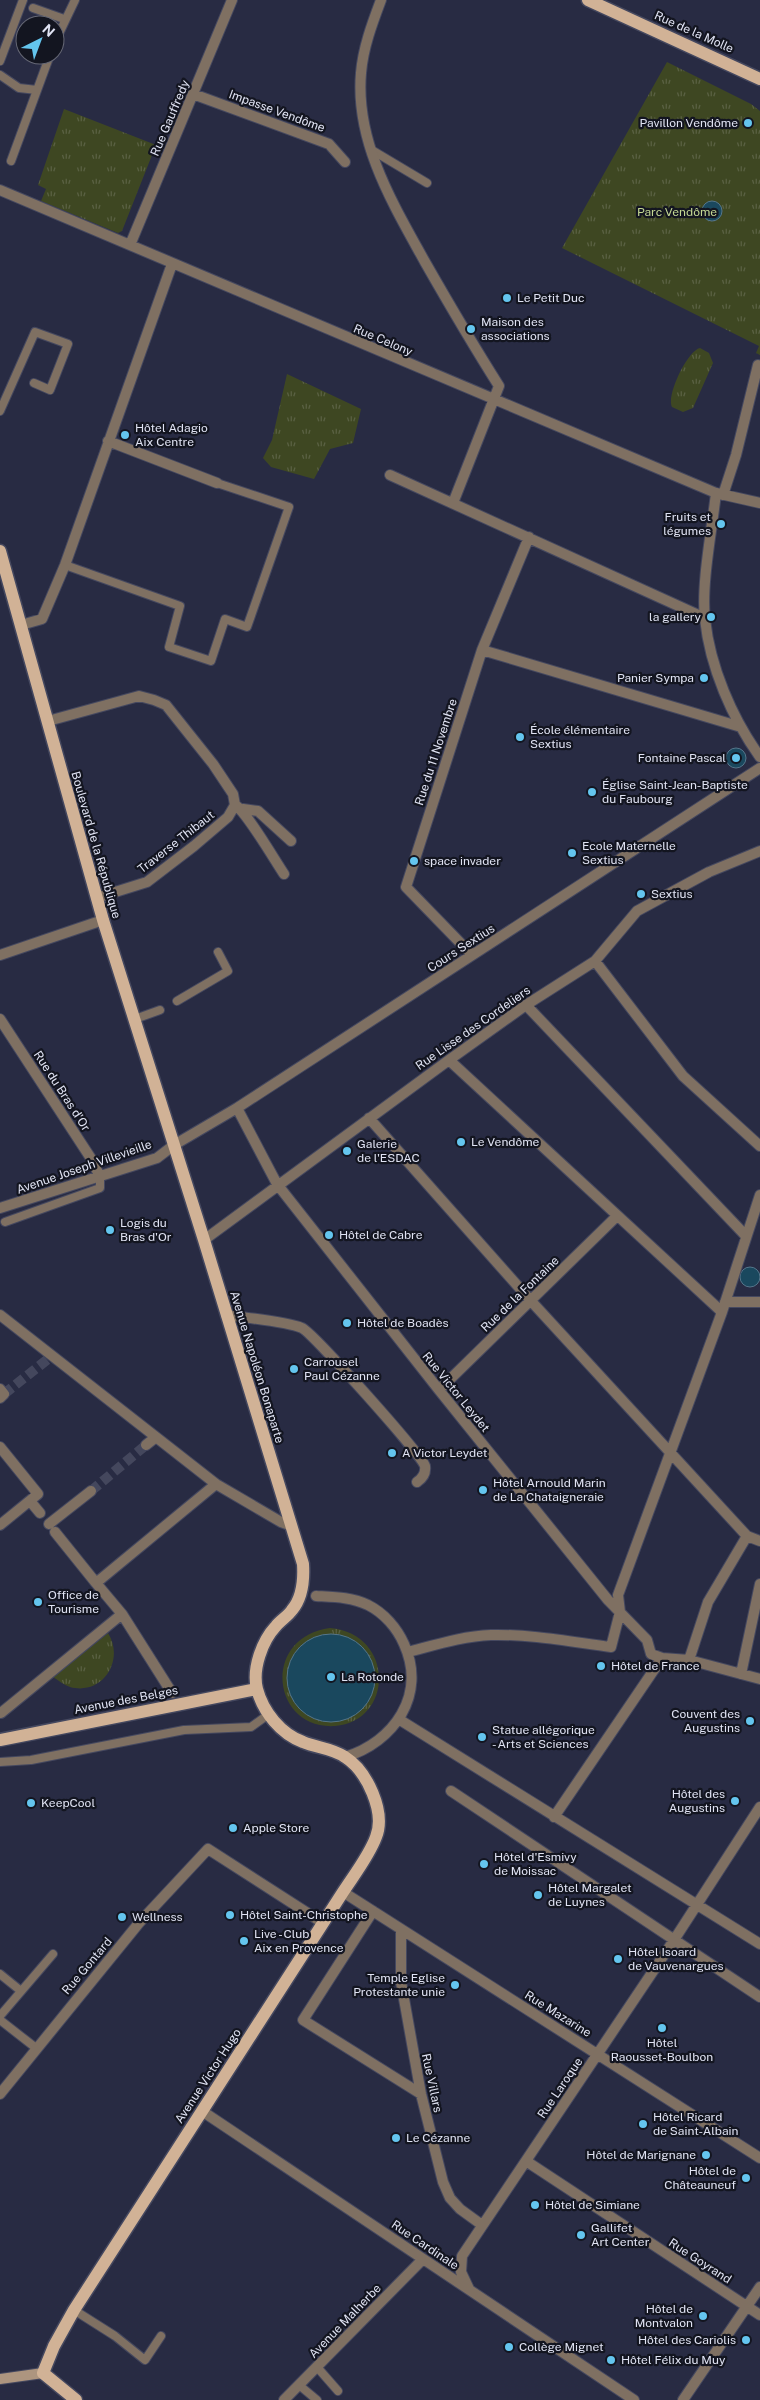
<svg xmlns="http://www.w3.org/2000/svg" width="760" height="2400" font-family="'Public Sans',sans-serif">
	<defs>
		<pattern id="grass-tufts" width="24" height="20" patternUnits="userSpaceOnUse" patternTransform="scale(1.25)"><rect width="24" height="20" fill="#3e4722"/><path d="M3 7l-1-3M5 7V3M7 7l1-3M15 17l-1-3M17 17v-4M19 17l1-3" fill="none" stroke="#5a6143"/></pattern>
	</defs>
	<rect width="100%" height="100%" fill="#282b43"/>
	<path fill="url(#grass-tufts)" fill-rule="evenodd" d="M667 62 751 104 760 111V355L756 353 759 346 562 248Z
		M64 109 156 145 122 231 118 233 41 201 46 189 38 185Z
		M700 348 709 353 713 363 693 408 683 412 672 407C666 396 687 351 700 348Z
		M287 374 361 409 353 443 330 449 314 479 271 467 263 458 272 440Z
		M330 1628C395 1634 394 1721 335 1726 271 1730 261 1637 330 1628ZM315 1637 374 1671 375 1681 369 1701C345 1716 334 1729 306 1714L289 1664 299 1648Z
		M108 1633C125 1660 103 1696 70 1687 64 1685 58 1680 53 1677Z"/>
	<path fill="#1a485e" stroke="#55768b" d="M702 211a10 10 0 1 1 20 0a10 10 0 1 1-20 0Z
		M726 758a10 10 0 1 1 20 0a10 10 0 1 1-20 0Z
		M740 1277a10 10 0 1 1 20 0a10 10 0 1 1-20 0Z
		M287 1678a44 44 0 1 1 88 0a44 44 0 1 1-88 0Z"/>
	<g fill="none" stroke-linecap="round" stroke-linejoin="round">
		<path stroke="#44475d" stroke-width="10" stroke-dasharray="10 5" stroke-linecap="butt" d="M4 1394 53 1355
			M91 1491 146 1445"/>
		<g stroke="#45485f" stroke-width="10">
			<path id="lane" d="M33 8 64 19
				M55 42 75 0
				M0 61 23 0
				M0 75 19 88 37 90
				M370 149 427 183
				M11 161 50 55
				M0 411 35 332 68 344 50 390 34 383
				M65 565 180 606 169 647 211 661 225 619 247 627 289 507 217 483
				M177 1001 228 971 218 952
				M135 1019 160 1010
				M5 1222 100 1188V1177
				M0 1762 31 1760 184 1730 251 1727 269 1714
				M0 1974 21 1991
				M0 2016 53 1954
				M0 2020 36 2048
				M74 2310 115 2336 145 2360 161 2336
				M317 2367 338 2391
				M299 2385 317 2400"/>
		</g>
		<g stroke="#45485f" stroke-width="12">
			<path id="street" d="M381 0C372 24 363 48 361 73 355 142 393 204 425 262 449 304 473 345 499 386L453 503
				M193 94 329 144 345 162
				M0 190 716 493 760 503
				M130 245 232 0
				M108 441 217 483
				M390 475 705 618
				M716 493C712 530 701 584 705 619 710 667 732 718 760 757
				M723 495 736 455 758 365 760 366
				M21 625 42 619 65 565 172 264
				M482 650 741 727
				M48 721 139 696 154 700 166 705 213 764 233 794 235 805 228 817 194 846 147 882 96 898
				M235 805C246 811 274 859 284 874
				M243 809 258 811 291 841
				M0 955 103 920
				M472 955 406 887 482 650 529 537
				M595 961 683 1076 760 1146
				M526 1005 746 1236
				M0 1019 92 1160 100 1177
				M449 1060 722 1312
				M237 1108 277 1184 439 1390 608 1600 647 1640 651 1654 662 1658 689 1660 760 1679
				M369 1118 531 1301 747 1536
				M0 1208 157 1158 174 1145 237 1108 760 768
				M204 1240 449 1060 526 1005 595 961 637 911 709 872 760 851
				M725 1302H760
				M0 1315 216 1484 281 1522 292 1526
				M226 1315C246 1318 285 1321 302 1328 313 1333 421 1454 425 1466 426 1473 423 1478 417 1482
				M0 1389 4 1394 0 1398
				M439 1390 617 1216
				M146 1445 156 1437
				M0 1447 38 1494 0 1525
				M30 1501 40 1513
				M49 1524 91 1491
				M55 1532 96 1583 216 1484
				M747 1536 760 1541
				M316 1596C334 1597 351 1597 368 1605 384 1613 397 1628 404 1644 427 1695 394 1742 345 1757
				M122 1614 172 1693
				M408 1652C435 1645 463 1636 491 1635 531 1634 572 1642 611 1647L620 1612 618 1595 722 1312 760 1195
				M689 1660 708 1602 747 1536
				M741 1674 760 1584
				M1 1713 122 1614 96 1583
				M400 1720 760 1944
				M451 1791 760 1997
				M554 1817 662 1658
				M343 1892 760 2158
				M373 1911 303 2020 421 2094
				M401 1929V1982L421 2094 443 2182 450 2198 460 2209 482 2225
				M0 2094 139 1923 208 1849 323 1923
				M202 2111 634 2400
				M526 2161 760 2315
				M469 2289 461 2272 462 2256 674 1940 760 1807
				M284 2400 423 2259
				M683 2400 760 2287"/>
		</g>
		<g stroke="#45485f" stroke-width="12">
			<path id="secondary" d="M0 2379 43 2373"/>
		</g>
		<g stroke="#45485f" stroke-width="15">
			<path id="primary" d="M588 0 760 79
				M0 551 103 920 204 1240 303 1564C304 1580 303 1597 292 1610 288 1616 281 1620 276 1626 262 1641 252 1669 257 1689 263 1712 281 1734 303 1742 317 1748 332 1748 345 1757 367 1771 386 1812 376 1837 369 1856 354 1875 343 1892L74 2310 54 2346 43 2373 76 2400
				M0 1740 257 1689"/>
		</g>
		<use href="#lane" stroke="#7f7062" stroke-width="8"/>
		<use href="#street" stroke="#7f7062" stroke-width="10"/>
		<use href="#secondary" stroke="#ad957f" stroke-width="10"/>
		<use href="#primary" stroke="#d1b296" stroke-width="12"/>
	</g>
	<g fill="#64c5ee" stroke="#131520" stroke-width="2">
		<circle cx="748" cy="123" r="5"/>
		<circle cx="507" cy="298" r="5"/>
		<circle cx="471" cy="329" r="5"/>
		<circle cx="125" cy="435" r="5"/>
		<circle cx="721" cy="524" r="5"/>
		<circle cx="711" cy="617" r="5"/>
		<circle cx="704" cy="678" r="5"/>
		<circle cx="520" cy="737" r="5"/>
		<circle cx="736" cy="758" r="5"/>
		<circle cx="592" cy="792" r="5"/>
		<circle cx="572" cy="853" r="5"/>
		<circle cx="414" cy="861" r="5"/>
		<circle cx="641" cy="894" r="5"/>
		<circle cx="461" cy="1142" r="5"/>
		<circle cx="347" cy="1151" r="5"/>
		<circle cx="110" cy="1230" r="5"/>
		<circle cx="329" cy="1235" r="5"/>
		<circle cx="347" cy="1323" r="5"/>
		<circle cx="294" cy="1369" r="5"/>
		<circle cx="392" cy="1453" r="5"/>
		<circle cx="483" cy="1490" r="5"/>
		<circle cx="38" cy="1602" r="5"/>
		<circle cx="601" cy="1666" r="5"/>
		<circle cx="331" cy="1677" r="5"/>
		<circle cx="750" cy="1721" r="5"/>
		<circle cx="482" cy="1737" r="5"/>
		<circle cx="735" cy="1801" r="5"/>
		<circle cx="31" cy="1803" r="5"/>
		<circle cx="233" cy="1828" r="5"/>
		<circle cx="484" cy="1864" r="5"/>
		<circle cx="538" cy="1895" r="5"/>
		<circle cx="230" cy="1915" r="5"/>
		<circle cx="122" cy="1917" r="5"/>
		<circle cx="244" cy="1941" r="5"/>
		<circle cx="618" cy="1959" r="5"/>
		<circle cx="455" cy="1985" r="5"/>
		<circle cx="662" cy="2028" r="5"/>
		<circle cx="643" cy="2124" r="5"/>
		<circle cx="396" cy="2138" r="5"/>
		<circle cx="706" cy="2155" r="5"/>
		<circle cx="746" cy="2178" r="5"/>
		<circle cx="535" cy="2205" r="5"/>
		<circle cx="581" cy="2235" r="5"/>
		<circle cx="703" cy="2316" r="5"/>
		<circle cx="746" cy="2340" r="5"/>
		<circle cx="509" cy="2347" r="5"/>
		<circle cx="611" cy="2360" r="5"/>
	</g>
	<g text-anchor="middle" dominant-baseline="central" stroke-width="4.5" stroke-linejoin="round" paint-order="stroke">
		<g font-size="12" fill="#e0e3f3" stroke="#131520">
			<text transform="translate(694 32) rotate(24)">Rue de la Molle</text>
			<text transform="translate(277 111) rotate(20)">Impasse Vendôme</text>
			<text transform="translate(170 118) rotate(-67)">Rue Gauffredy</text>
			<text transform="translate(383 340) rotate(23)">Rue Celony</text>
			<text transform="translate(436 752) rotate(-72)">Rue du 11 Novembre</text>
			<text transform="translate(176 842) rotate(-38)">Traverse Thibaut</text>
			<text transform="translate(96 845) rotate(74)">Boulevard de la République</text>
			<text transform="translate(461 948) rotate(-33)">Cours Sextius</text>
			<text transform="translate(473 1028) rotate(-35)">Rue Lisse des Cordeliers</text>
			<text transform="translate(62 1091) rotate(57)">Rue du Bras d'Or</text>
			<text transform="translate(84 1167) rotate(-19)">Avenue Joseph Villevieille</text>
			<text transform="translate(520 1294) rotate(-44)">Rue de la Fontaine</text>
			<text transform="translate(257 1367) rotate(73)">Avenue Napoléon Bonaparte</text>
			<text transform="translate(456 1392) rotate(51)">Rue Victor Leydet</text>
			<text transform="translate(126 1700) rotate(-11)">Avenue des Belges</text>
			<text transform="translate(87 1966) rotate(-50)">Rue Gontard</text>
			<text transform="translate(558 2014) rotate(32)">Rue Mazarine</text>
			<text transform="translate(208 2076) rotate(-57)">Avenue Victor Hugo</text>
			<text transform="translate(432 2083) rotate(78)">Rue Villars</text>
			<text transform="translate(560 2088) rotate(-56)">Rue Laroque</text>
			<text transform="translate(425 2245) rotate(34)">Rue Cardinale</text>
			<text transform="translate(700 2261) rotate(33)">Rue Goyrand</text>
			<text transform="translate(345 2321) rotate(-46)">Avenue Malherbe</text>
		</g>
		<g font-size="12" fill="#e0e3f3" stroke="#131520" text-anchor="start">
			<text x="738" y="123" text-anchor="end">Pavillon Vendôme</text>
			<text x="517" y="298">Le Petit Duc</text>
			<text x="481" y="322">Maison des<tspan x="481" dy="14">associations</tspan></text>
			<text x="135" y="428">Hôtel Adagio<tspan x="135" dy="14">Aix Centre</tspan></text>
			<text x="711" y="517" text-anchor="end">Fruits et<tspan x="711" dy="14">légumes</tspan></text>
			<text x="701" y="617" text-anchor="end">la gallery</text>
			<text x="694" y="678" text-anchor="end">Panier Sympa</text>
			<text x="530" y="730">École élémentaire<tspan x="530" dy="14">Sextius</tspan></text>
			<text x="726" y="758" text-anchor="end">Fontaine Pascal</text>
			<text x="602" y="785">Église Saint-Jean-Baptiste<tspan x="602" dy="14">du Faubourg</tspan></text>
			<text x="582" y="846">Ecole Maternelle<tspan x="582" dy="14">Sextius</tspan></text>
			<text x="424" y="861">space invader</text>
			<text x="651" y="894">Sextius</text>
			<text x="471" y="1142">Le Vendôme</text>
			<text x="357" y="1144">Galerie<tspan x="357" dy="14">de l'ESDAC</tspan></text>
			<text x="120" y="1223">Logis du<tspan x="120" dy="14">Bras d'Or</tspan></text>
			<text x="339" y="1235">Hôtel de Cabre</text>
			<text x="357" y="1323">Hôtel de Boadès</text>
			<text x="304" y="1362">Carrousel<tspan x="304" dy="14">Paul Cézanne</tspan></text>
			<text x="402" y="1453">A Victor Leydet</text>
			<text x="493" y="1483">Hôtel Arnould Marin<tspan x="493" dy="14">de La Chataigneraie</tspan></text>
			<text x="48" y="1595">Office de<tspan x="48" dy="14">Tourisme</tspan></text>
			<text x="611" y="1666">Hôtel de France</text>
			<text x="341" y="1677">La Rotonde</text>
			<text x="740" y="1714" text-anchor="end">Couvent des<tspan x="740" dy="14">Augustins</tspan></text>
			<text x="492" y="1730">Statue allégorique<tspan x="492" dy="14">- Arts et Sciences</tspan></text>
			<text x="725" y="1794" text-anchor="end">Hôtel des<tspan x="725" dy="14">Augustins</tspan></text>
			<text x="41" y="1803">KeepCool</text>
			<text x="243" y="1828">Apple Store</text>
			<text x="494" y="1857">Hôtel d'Esmivy<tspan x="494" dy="14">de Moissac</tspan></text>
			<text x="548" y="1888">Hôtel Margalet<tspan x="548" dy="14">de Luynes</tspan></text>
			<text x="240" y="1915">Hôtel Saint-Christophe</text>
			<text x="132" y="1917">Wellness</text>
			<text x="254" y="1934">Live - Club<tspan x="254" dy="14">Aix en Provence</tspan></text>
			<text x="628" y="1952">Hôtel Isoard<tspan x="628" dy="14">de Vauvenargues</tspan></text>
			<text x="445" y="1978" text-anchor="end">Temple Eglise<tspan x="445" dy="14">Protestante unie</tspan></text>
			<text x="662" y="2043" text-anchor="middle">Hôtel<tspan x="662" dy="14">Raousset-Boulbon</tspan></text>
			<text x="653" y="2117">Hôtel Ricard<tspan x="653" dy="14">de Saint-Albain</tspan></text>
			<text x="406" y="2138">Le Cézanne</text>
			<text x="696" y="2155" text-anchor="end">Hôtel de Marignane</text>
			<text x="736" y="2171" text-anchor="end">Hôtel de<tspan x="736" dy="14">Châteauneuf</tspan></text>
			<text x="545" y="2205">Hôtel de Simiane</text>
			<text x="591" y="2228">Gallifet<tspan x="591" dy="14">Art Center</tspan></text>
			<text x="693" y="2309" text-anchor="end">Hôtel de<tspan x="693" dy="14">Montvalon</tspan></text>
			<text x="736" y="2340" text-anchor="end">Hôtel des Cariolis</text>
			<text x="519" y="2347">Collège Mignet</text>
			<text x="621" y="2360">Hôtel Félix du Muy</text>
		</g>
		<g font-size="12" fill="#c4d893" stroke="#131520">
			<text x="677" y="212">Parc Vendôme</text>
		</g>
	</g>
	<g transform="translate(40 40) rotate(42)"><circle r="24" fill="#131520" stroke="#656774"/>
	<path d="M0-4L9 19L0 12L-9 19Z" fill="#64c5ee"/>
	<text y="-8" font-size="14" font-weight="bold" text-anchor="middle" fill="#e0e3f3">N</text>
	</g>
</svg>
